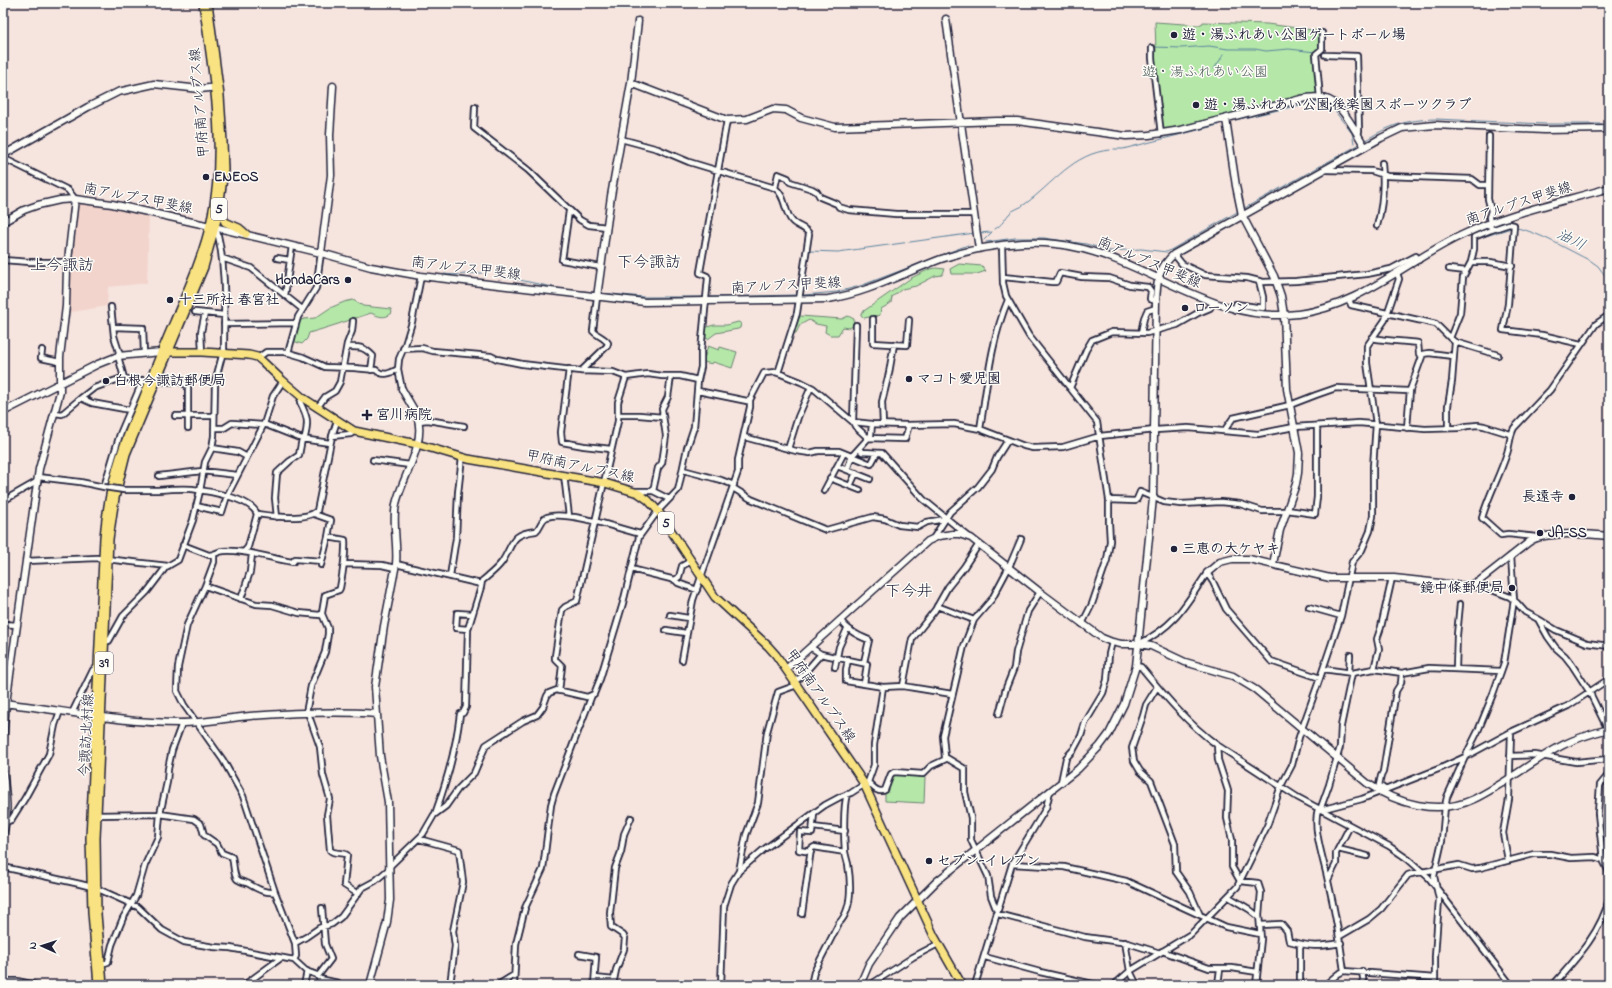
<svg xmlns="http://www.w3.org/2000/svg" width="1612" height="988" font-family="'Indie Flower','Klee One',sans-serif">
	<rect width="100%" height="100%" fill="#f6e4de"/>
	<filter id="ink" filterUnits="userSpaceOnUse"><feTurbulence type="fractalNoise" baseFrequency=".025" numOctaves="2"/><feDisplacementMap in="SourceGraphic" scale="8" xChannelSelector="R" yChannelSelector="G"/><feConvolveMatrix kernelMatrix="1 2 1 2 8 2 1 2 1" color-interpolation-filters="sRGB"/></filter>
	<g filter="url(#ink)">
		<path fill="#f2d4cc" d="M75 199 149 213 147 283 108 287 107 306 66 313Z"/>
		<path fill="#b4e7a8" stroke="#6b8472" d="M1155 22 1199 25 1203 23V22L1267 24 1320 31V50L1316 51 1317 93 1163 130 1154 57 1156 51Z
			M959 264 982 266 986 271 977 274H951L950 269Z
			M936 268 945 269 942 275 935 276 916 286 902 289 892 297 891 303 881 309 880 315 864 318 861 315V313L911 278 930 269Z
			M353 300 363 306 391 309 392 313C385 319 379 317 371 313 350 320 330 327 309 333L307 339 302 344 293 341 299 321 304 319 315 318 330 308 344 302Z
			M800 316 842 319 848 316 854 319 853 326 849 328 843 327 838 335H830L825 332 826 326 816 324 809 320 800 325 796 333H794L793 330Z
			M738 322 741 323 740 328 738 329 716 333 708 339 704 337 705 330 707 327 714 325H727Z
			M708 346 719 350 720 347 737 352 732 368 713 362 712 364 703 362Z
			M895 773 924 775 925 777 924 803 885 801V791L891 775Z"/>
		<g fill="none" stroke-linecap="round" stroke-linejoin="round">
			<path stroke="#5b849f" stroke-width="1" d="M1155 47 1181 48 1209 46 1228 49H1255L1266 51 1289 49 1315 52
				M1214 69 1224 54
				M1235 120 1313 102 1330 105 1344 123
				M1346 126 1352 133 1354 143
				M1364 141C1390 125 1405 120 1436 119L1545 124H1609
				M1114 149H1123L1218 125
				M1243 209 1360 144
				M1517 228C1539 232 1570 251 1591 261L1598 266 1609 281
				M995 229C1003 224 1004 220 1009 214 1013 209 1021 208 1025 204 1053 184 1073 153 1110 150
				M980 233 991 232
				M1480 238 1511 228
				M984 240 992 232
				M986 242 1015 238H1044L1086 244 1111 251 1141 249 1167 252 1239 211
				M809 251 838 252 975 233
				M444 274C457 276 469 273 482 273
				M496 275 562 289 593 292
				M601 293 643 297H704
				M804 295 837 292 860 286 968 245
				M709 297 797 295"/>
			<g stroke="#22223b" stroke-width="8">
				<path id="street" d="M1152 48V58L1161 134
					M1325 55 1357 56 1359 131 1358 135
					M1320 98 1316 54 1322 49V33
					M475 107 474 128 528 170 580 220 589 225 607 227
					M1489 136 1488 199 1491 211 1489 217 1491 230 1474 237V249L1471 262 1463 277 1460 313 1450 338 1455 342 1498 355
					M621 139 658 149 689 162 775 188C786 196 784 212 792 221 797 227 806 227 809 234L797 313 778 373
					M3 158 68 190 75 199
					M1326 170 1372 171 1387 176 1472 179 1480 185H1488
					M775 188 778 174 788 178 790 182 812 189 817 192 820 197 837 204 839 207 849 210 896 214H974
					M569 211 562 260 600 267
					M1377 226C1383 205 1384 185 1382 163
					M216 227C227 268 224 310 224 352
					M1491 230 1509 224 1514 225 1508 304 1503 330 1542 335 1581 344
					M1002 245 1003 283 1006 296 1029 336 1097 422 1109 500V523L1110 541 1107 560 1092 604 1082 624
					M1174 254 1182 264 1205 275 1247 278 1263 282 1296 281 1367 274 1391 269 1416 256 1419 260
					M222 258 251 268 302 309
					M277 258 290 260
					M3 260 30 262H68
					M1471 262H1490L1512 266
					M1449 269 1466 271
					M1003 277 1052 282H1056L1060 273 1082 277 1109 278 1130 285 1148 287 1151 291 1150 299 1156 301
					M285 296 292 246
					M1349 299 1351 305 1436 324 1450 338
					M111 307 114 336 120 355
					M1235 310 1236 304 1263 308V297L1259 281
					M195 312 224 315
					M873 319V343L907 345 909 320
					M224 324 296 323
					M856 325 853 422 855 426 868 438 905 439 909 425
					M113 327 143 328 144 353
					M1141 333 1144 318 1147 311 1156 308
					M1372 338C1387 341 1403 341 1418 343L1419 354 1422 356
					M347 347C360 347 363 346 373 356L371 370
					M403 349 422 348 433 351 491 356 497 359 522 364 581 371 613 372 626 377 648 374 662 376H680L698 380
					M42 350 41 358 60 362
					M202 352 201 332 205 313
					M288 353 298 317 316 288 321 253
					M118 356 124 378
					M258 358 266 352H286L303 357 325 367 354 368 376 370C383 377 391 373 398 369
					M569 369 561 432 562 442 584 446 611 449
					M581 371 607 346 608 343C604 337 597 336 593 331L597 297
					M156 381 181 382 188 386V428
					M1070 388 1086 350 1092 340 1112 332 1147 333 1177 325 1198 313 1210 308 1213 303
					M402 389 398 369 399 359 405 345 412 322 421 276
					M698 391 747 401 750 400 764 373 776 372 801 382 813 388 853 422 872 424 906 425 954 424 980 429 1024 446 1033 448 1063 447 1100 436 1155 430 1188 428 1258 434 1294 427 1359 423 1425 429 1459 428 1467 426 1478 425 1484 426 1510 434
					M81 398 92 403 130 410
					M317 408 325 397 335 391 340 382 347 344 352 331 353 321
					M55 413 62 414 81 398 94 388 122 378 146 381
					M618 415H639L663 417
					M175 416H214
					M418 421 428 420 464 426
					M264 424 302 439 330 443
					M883 425 882 402 889 373 894 344
					M214 428H224L232 423 263 425
					M1407 428 1410 390 1423 354 1429 353 1453 356
					M1448 428V406L1452 381 1455 342
					M980 429C987 386 991 340 1008 300
					M1224 431 1233 418 1290 405 1316 395 1336 388 1409 391
					M332 436 351 434 354 431
					M744 437 796 451 810 453 818 451H839L871 464 877 453
					M212 448 238 452 247 457
					M788 449 798 417 811 387
					M859 449 862 452 882 453 923 499 968 536
					M373 460 410 465
					M837 466 870 479
					M683 470 721 480 734 485
					M847 470 852 456 871 435 872 424
					M564 475 569 516
					M159 476 202 471 237 475
					M38 477 80 482 104 487 120 434 143 380
					M830 478 860 490
					M850 486 856 473
					M733 488 751 499 826 530 873 517 885 519 899 525 918 527 927 522 945 519
					M124 490C135 490 147 490 158 490 169 489 181 488 192 489 208 491 251 498 257 514 270 516 306 521 317 511L332 436 337 421
					M636 491H653L669 499
					M653 491 658 468 662 463 666 436 662 409 668 397 671 376
					M824 491 844 453
					M1109 500 1135 501 1137 499 1140 492 1164 502 1181 504 1221 502 1240 504 1262 511H1286
					M3 501 38 481
					M196 506 222 512 227 496 264 424 273 396 283 381
					M1287 510 1315 514 1317 497V426
					M277 517 275 498 277 473 290 461 299 455 302 439 305 437C309 421 307 416 300 402L303 398
					M934 537 950 512 978 487 992 469 997 457 1008 440
					M1537 537 1508 534 1501 535 1482 518C1488 497 1499 477 1506 456 1510 447 1509 437 1514 428L1550 390 1596 324 1609 315
					M1021 539 1009 567 992 599 974 620 964 646 943 736 945 757 965 769V792L971 818V840L988 876 991 896 998 914 1085 937 1128 943 1160 953
					M183 545 209 555C215 555 218 551 224 551 244 549 273 559 293 562L295 559 322 561
					M244 552 248 547 257 514
					M214 555V562L205 586 187 625 178 667 177 691 184 705 223 760 243 796 275 892 295 943 296 956 294 960
					M26 561 97 558 168 566
					M345 564 382 565 395 568
					M396 564 481 584
					M321 565 328 537
					M631 569 675 580 678 583 697 590
					M450 576 456 538 458 493 462 457
					M675 580 679 577 682 566 691 561
					M1473 584 1475 587 1487 588 1510 597 1517 603 1525 612 1538 619 1548 637 1556 648 1565 656 1572 665 1589 691 1609 732
					M205 586 256 604 272 605 299 613 320 615 322 613 325 595 339 590 340 588C343 572 346 556 345 540L328 537 331 520 314 514
					M241 599 250 572 252 554
					M937 606 974 620
					M1309 607 1341 616
					M670 615 688 618
					M1538 619 1556 630 1587 643 1609 646
					M840 620C848 630 856 635 869 640L864 662
					M3 624 17 625
					M468 629 456 628 457 613 472 614
					M666 630 686 633
					M105 641H109L123 616 147 592 166 567 178 560 193 520 200 491 205 462 212 448 214 436 215 382 223 352
					M1139 644C1176 625 1184 607 1207 573L1213 582 1226 609 1271 661 1320 678
					M810 647 821 654 867 664 864 684
					M848 659 846 670V681L883 687 903 686 952 694
					M682 660 693 600 738 472V460L750 407V400
					M1136 666 1141 667C1164 695 1188 724 1217 745L1297 797 1389 846 1409 860 1429 878 1511 985
					M835 667 839 647 847 629
					M1323 669 1352 673 1374 669 1402 673 1429 668 1501 671
					M1374 669 1379 649 1377 639 1381 627 1392 578
					M1456 669 1457 635 1460 604
					M1349 673 1350 655
					M794 681 800 678 821 654
					M903 686 912 639 935 610 948 587 964 567 979 544
					M1157 687 1146 705 1143 716 1132 748 1134 761 1140 771 1151 781 1175 844 1176 872 1190 892 1200 915
					M559 691 562 666 555 659V656L562 610 565 607 577 601 618 421V402L626 377
					M72 713 93 670 98 667
					M306 713 311 686 325 652 328 634V628L322 614
					M308 713 320 747 323 775 330 799 327 815 330 850C334 855 342 851 347 855L344 885 358 894
					M999 714 1006 688 1014 668 1016 652 1028 611 1040 592
					M1217 745 1218 760 1228 791 1227 818 1232 840V867L1240 881 1258 883 1261 892 1259 915 1261 939 1256 985
					M1510 756 1535 755 1576 762 1609 759
					M1609 774 1600 785 1598 813 1603 860 1608 870 1609 877
					M868 782 874 765V745L883 687
					M1061 782 1066 758 1074 749 1081 736 1085 723 1103 693 1107 680 1109 654 1112 642
					M1386 790 1379 785 1381 776 1383 772 1396 691 1401 683 1402 673
					M1318 809C1312 829 1324 860 1328 881 1335 911 1340 941 1344 971
					M1320 810 1362 799 1441 768 1465 757 1511 732 1568 706 1609 679
					M1320 810 1329 785 1340 747 1341 726 1352 673
					M435 814C447 781 456 749 460 714L463 713 466 707 468 629 481 587 482 581C489 575 496 570 502 562 514 543 510 534 536 531 541 527 541 519 547 517 566 510 620 529 641 534
					M97 815 160 814 194 819 201 824 204 835 217 844 222 853 232 857C234 863 233 874 237 879 240 882 245 882 249 884 258 889 264 893 275 892
					M6 822 11 820 25 798 49 754 55 725 60 711
					M813 827 845 831
					M419 839 459 850 463 882 453 931 455 946 450 985
					M1338 849 1367 856
					M811 852 799 850 800 832 812 833 814 814
					M1508 860 1503 833 1509 799 1511 732
					M1012 864 1064 867 1126 881 1226 927 1260 934
					M3 867 80 884 96 888 138 907 162 930 184 942 214 947 230 948 294 960 306 971 317 975 323 985
					M389 867 423 834 434 815 446 806 458 789 474 773 486 745 523 721 537 715 543 707 547 696 549 693 557 690 587 697 594 694 600 679 623 603 639 537 658 511 678 490 679 486 687 448 694 427 698 380 701 367V351L708 278 707 276 700 273V272L727 120
					M739 871 746 835 758 803 767 732 778 692 797 685
					M1328 880 1336 864V853L1350 826
					M1229 897 1249 909 1259 917
					M802 914 811 849 814 847 845 852
					M1260 925 1281 924 1287 931 1289 941C1311 947 1318 947 1341 943
					M1340 936 1369 919 1381 909 1408 875 1411 874 1459 865 1472 869 1480 868 1534 854H1550L1571 858 1595 857 1603 860
					M1125 942 1130 971 1137 985
					M295 943 306 937 319 928 332 924 341 917 362 888 375 881 389 869
					M1162 951 1209 968H1232L1257 972
					M579 954 596 957 594 985
					M985 957 1040 972 1097 985
					M101 964 108 962 112 945 123 918 136 896 145 865 158 837 160 814 167 782 168 769 172 750 182 723
					M1362 971 1364 985
					M318 976 331 959 325 944 322 908
					M595 978 614 980
					M320 979 338 983 337 985
					M3 981H17L36 985
					M1256 982 1267 985
					M244 985 281 958
					M304 985 307 971
					M498 985 514 975
					M514 985 516 944 525 908 543 869 551 805 554 794 592 695
					M613 985 616 970 624 949 625 938 623 935 611 927 610 913 615 868 621 852 624 834 631 818
					M721 985 724 906 731 884 739 871 763 850 825 805 840 797 851 793 868 782C872 786 878 794 885 790L891 774 894 772 923 774 931 766 946 759
					M811 985 814 972 839 923C853 909 851 883 848 864 847 860 846 857 845 852 844 838 843 807 847 794
					M870 985 913 957 938 944
					M975 985 1012 864 1046 808 1050 791
					M1114 985 1130 971 1191 934 1237 887 1267 826 1281 786 1292 765 1299 737 1320 678 1341 616 1352 562 1362 550 1370 531 1373 516V467L1376 424 1367 363V346L1385 320 1399 279 1397 273
					M1218 985 1220 969
					M1300 985V944
					M1325 985 1338 974 1344 971 1435 978
					M1435 985V957L1439 899 1434 876 1442 841 1445 806 1447 797 1465 757 1478 731 1493 694 1504 663 1514 600 1511 556
					M1553 985C1575 960 1601 933 1609 899"/>
			</g>
			<g stroke="#22223b" stroke-width="9">
				<path id="secondary" d="M946 19 979 249
					M631 83 727 120 747 119 773 109 786 110 801 118 835 127 997 121H1017L1126 136 1149 135 1181 130 1301 99C1310 97 1320 96 1329 100 1343 106 1357 134 1365 147
					M1226 119 1236 186 1242 215 1274 276 1281 296 1284 315 1287 389 1299 453 1298 473 1296 484 1280 530 1273 564
					M3 155 88 107 118 92 154 84 200 89 218 87
					M3 222 24 210 38 205 60 200 75 199 112 204 210 226 321 253 371 267 421 276 645 302 828 299C868 293 903 273 941 259 978 247 1018 240 1056 244 1142 253 1209 325 1298 314 1361 306 1406 261 1462 235 1507 213 1561 202 1609 188
					M321 253 331 175 330 135 333 86
					M597 297 611 196 631 83 638 21
					M3 412 98 364 118 356 161 352
					M1207 573 1220 562 1232 559H1249L1330 578H1394L1467 586 1478 582 1529 542C1544 531 1590 534 1609 536
					M786 669 928 541 939 536 953 534H959L971 538 1040 592 1102 638 1112 642 1121 644H1139L1151 646 1185 662 1233 676 1256 690 1367 783C1397 804 1438 816 1474 799 1505 784 1532 761 1563 745 1577 738 1593 733 1609 729
					M3 703C62 710 121 723 180 723 204 723 227 718 250 716 292 713 335 711 377 714
					M3 739 6 703 39 469 60 392V357L66 306 67 269 75 199
					M3 773C6 794 9 814 3 834
					M370 985 387 922 390 900 388 802 380 756 375 687 384 626 396 564C398 544 392 524 396 504 402 477 427 443 417 416 413 407 407 399 402 389
					M860 985 869 964 900 918 937 881 1078 769 1100 746 1109 734 1124 704 1136 666 1153 498 1156 301C1157 280 1158 269 1174 254L1381 138 1402 128 1435 125 1544 130 1609 129"/>
			</g>
			<g stroke="#22223b" stroke-width="10">
				<path id="primary" d="M223 210 222 215 225 222 239 228 246 234
					M161 352H202L249 355 257 357 263 362 282 380 303 398 354 431 417 444 468 459 605 483 638 493 648 500 658 511 715 597 768 646 776 655 857 773 864 784 934 936 962 985
					M98 985 92 912 90 838 104 537C106 516 109 495 115 475 121 450 131 427 141 404 152 376 162 349 174 322 188 289 203 256 211 220 227 149 213 74 203 3
					M103 985 97 914 96 838 109 539 115 498 126 454 204 267 218 216 224 170 223 142 220 96 208 3"/>
			</g>
			<use href="#street" stroke="#fdfcf7" stroke-width="4.5"/>
			<use href="#secondary" stroke="#fdfcf7" stroke-width="6"/>
			<use href="#primary" stroke="#f8e281" stroke-width="7"/>
			<g stroke="#22223b" stroke-width="8" stroke-linecap="butt">
				<path id="street-bridge" d="M104 487 124 490"/>
			</g>
			<use href="#street-bridge" stroke="#fdfcf7" stroke-width="4.5"/>
		</g>
	</g>
	<g fill="#22223b" stroke="#fdfcf7" stroke-width="1.5">
		<circle cx="1174" cy="35" r="4"/>
		<circle cx="1196" cy="105" r="4"/>
		<circle cx="206" cy="177" r="4"/>
		<circle cx="348" cy="280" r="4"/>
		<circle cx="170" cy="300" r="4"/>
		<circle cx="1185" cy="308" r="4"/>
		<circle cx="909" cy="379" r="4"/>
		<circle cx="106" cy="381" r="4"/>
		<path d="M365 409h4v4h4v4h-4v4h-4v-4h-4v-4h4z"/>
		<circle cx="1572" cy="497" r="4"/>
		<circle cx="1540" cy="533" r="4"/>
		<circle cx="1174" cy="549" r="4"/>
		<circle cx="1512" cy="588" r="4"/>
		<circle cx="929" cy="861" r="4"/>
	</g>
	<g text-anchor="middle" dominant-baseline="central" stroke-width="3" stroke-linejoin="round" paint-order="stroke">
		<g fill="#fdfcf7" stroke="#646373" stroke-width="1">
			<rect x="211" y="198" width="16" height="22" rx="3"/>
			<rect x="658" y="512" width="16" height="22" rx="3"/>
			<rect x="95" y="652" width="18" height="22" rx="3"/>
		</g>
		<g font-size="13" font-weight="bold" fill="#22223b">
			<text x="219" y="209">5</text>
			<text x="666" y="523">5</text>
			<text x="104" y="663">39</text>
		</g>
		<g font-size="14" font-weight="bold" fill="#22223b" stroke="#fdfcf7" text-anchor="start">
			<text x="1182" y="35">遊・湯ふれあい公園ゲートボール場</text>
			<text x="1204" y="105">遊・湯ふれあい公園;後楽園スポーツクラブ</text>
			<text x="214" y="177">ENEOS</text>
			<text x="340" y="280" text-anchor="end">HondaCars</text>
			<text x="178" y="300">十三所社 春宮社</text>
			<text x="1193" y="308">ローソン</text>
			<text x="917" y="379">マコト愛児園</text>
			<text x="114" y="381">白根今諏訪郵便局</text>
			<text x="376" y="415">宮川病院</text>
			<text x="1564" y="497" text-anchor="end">長遠寺</text>
			<text x="1548" y="533">JA-SS</text>
			<text x="1182" y="549">三恵の大ケヤキ</text>
			<text x="1504" y="588" text-anchor="end">鏡中條郵便局</text>
			<text x="937" y="861">セブン-イレブン</text>
		</g>
		<g font-size="14" fill="#4e5d5c" stroke="#fdfcf7">
			<text x="1205" y="72">遊・湯ふれあい公園</text>
		</g>
		<g font-size="14" fill="#22223b" stroke="#fdfcf7">
			<text transform="translate(200 103) rotate(-95)">甲府南アルプス線</text>
			<text transform="translate(138 199) rotate(11)">南アルプス甲斐線</text>
			<text transform="translate(1519 204) rotate(-18)">南アルプス甲斐線</text>
			<text transform="translate(1149 263) rotate(23)">南アルプス甲斐線</text>
			<text transform="translate(466 269) rotate(7)">南アルプス甲斐線</text>
			<text transform="translate(786 286) rotate(-3)">南アルプス甲斐線</text>
			<text transform="translate(580 467) rotate(12)">甲府南アルプス線</text>
			<text transform="translate(820 696) rotate(55)">甲府南アルプス線</text>
			<text transform="translate(87 735) rotate(-87)">今諏訪北村線</text>
		</g>
		<g font-size="15" font-style="italic" fill="#435b75" stroke="#fdfcf7">
			<text transform="translate(1571 240) rotate(27)">油川</text>
		</g>
		<g font-size="16" fill="#22223b" stroke="#fdfcf7">
			<text x="649" y="263">下今諏訪</text>
			<text x="62" y="266">上今諏訪</text>
			<text x="909" y="592">下今井</text>
		</g>
	</g>
	<rect width="1612" height="988" fill="none" stroke="#fdfcf7" stroke-width="16"/>
	<rect x="8" y="8" width="1596" height="972" fill="none" stroke="#22223b" stroke-width="1.5" filter="url(#ink)"/>
	<g transform="translate(42 946) rotate(273)" stroke="#fdfcf7" stroke-width="3" paint-order="stroke">
	<path d="M0-3L7 15L0 10L-7 15Z" fill="#22223b"/>
	<text y="-6" font-size="11" font-weight="bold" text-anchor="middle" fill="#22223b">N</text>
	</g>
</svg>
